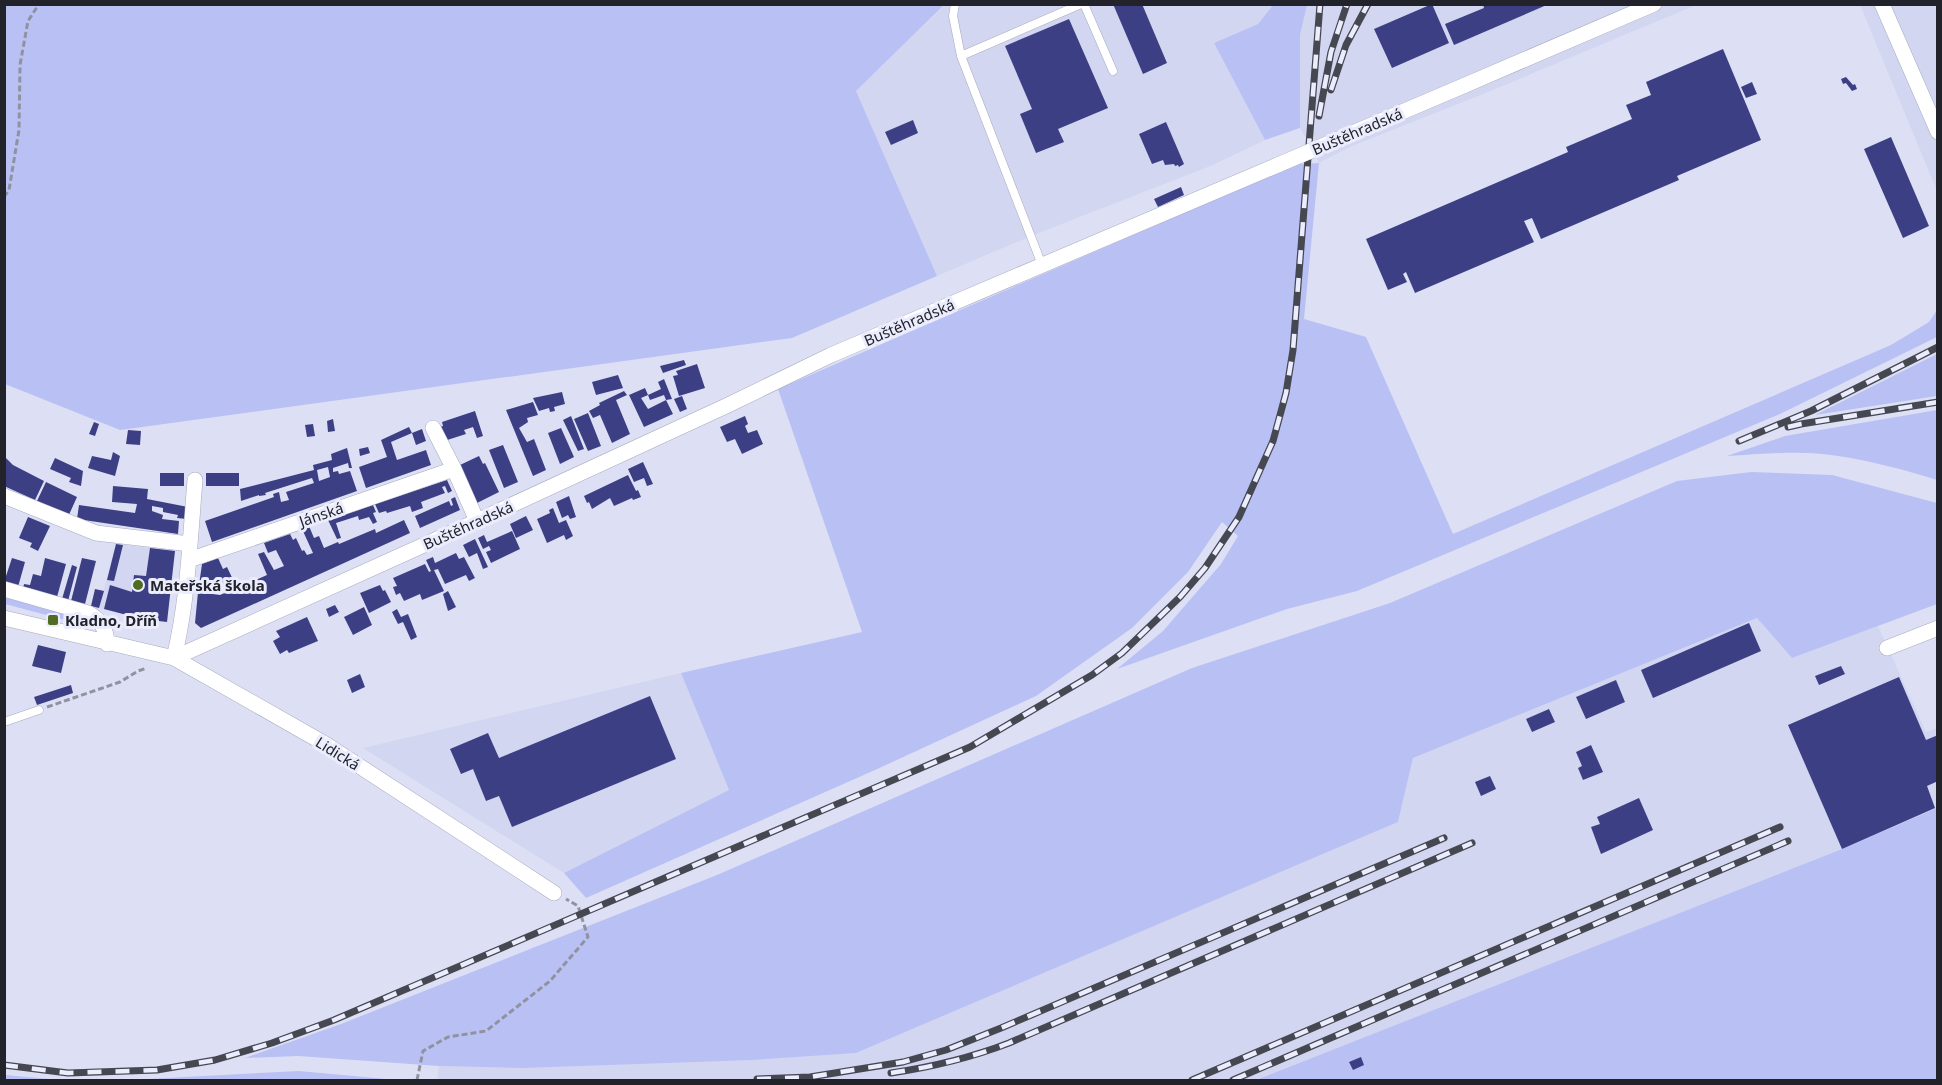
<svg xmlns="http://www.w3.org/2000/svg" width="1942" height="1085" font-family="'Noto Sans',sans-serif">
	<rect width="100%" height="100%" fill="#dde0f4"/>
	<path fill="#d2d6f1" d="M941 5H1273L1258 24 1214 43 1265 140 1213 165 1031 236 937 276 856 91 942 8Z
		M1307 5H1696L1493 90 1350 147 1319 163 1300 128V35Z
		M1860 5H1937V191Z
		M116 544 175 551 167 622 142 619 99 608Z
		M1757 618 1792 658 1878 626 1926 732 1937 728V808L1842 849 1256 1080H437L439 1066 523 1068 856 1053 1398 822 1413 758Z
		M681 673 729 790 564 873 363 748Z"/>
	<path fill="#b9c0f4" d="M4 5H941L942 7 856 91 937 276 792 338 120 430 5 384Z
		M1273 5H1307L1300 35V128L1265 140 1214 43 1258 24Z
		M1319 163 1304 319 1366 337 1453 534 1891 345 1929 322 1937 310V337L1780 414 1357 591 1287 609 1117 669 1163 631 1221 564 1238 536 1222 522 1188 572 1132 628 1036 696 875 770 586 898 564 873 729 790 681 673 862 632 778 389 1297 164Z
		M1937 354V396L1815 415Z
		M1937 410V480C1905 470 1872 461 1838 456 1802 450 1764 454 1727 456L1785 436Z
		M1751 472 1832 475 1937 503V604L1792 658 1757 618 1413 758 1398 822 856 1053 752 1060 523 1068 439 1066 298 1056 245 1058 341 1024 717 875 1192 668 1390 603 1677 481Z
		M4 595 71 613 69 621 5 604Z
		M1937 808V1080H1256L1842 849Z
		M299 1071 397 1080H128Z
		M4 1075H5L61 1080H5Z"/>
	<path fill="#3d3f85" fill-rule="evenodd" d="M1113 4H1142L1167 63 1143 74Z
		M1432 4 1449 43 1392 68 1374 29Z
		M1483 4H1549L1454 45 1445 24 1484 8Z
		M1069 19 1108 108 1058 129 1064 142 1036 153 1020 114 1032 109 1005 46Z
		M1723 49 1761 140 1677 176 1679 180 1541 239 1532 218 1524 221 1534 242 1415 293 1406 272 1403 274 1407 282 1388 290 1366 239 1568 152 1566 147 1632 119 1626 105 1651 95 1646 82Z
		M1846 77 1853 85 1855 84 1857 89 1852 91 1846 83 1843 84 1841 79Z
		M1752 82 1757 94 1746 98 1741 87Z
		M913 120 918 133 891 145 885 132Z
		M1166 122 1184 164 1179 167 1178 165 1175 166 1174 164 1165 165 1163 160 1152 164 1139 134Z
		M1891 137 1929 226 1903 238 1864 149Z
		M1181 187 1184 195 1158 207 1154 199Z
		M684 360 686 365 663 373 660 366Z
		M697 364 705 388 679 396 673 376 678 375 676 371Z
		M618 375 623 388 596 395 592 382Z
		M664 379 672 399 666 400 673 414 644 427 629 395 645 388 648 395 661 389 658 382ZM648 395 650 400 664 395 666 400 648 409 641 398Z
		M624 391 627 395 616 400 630 434 612 443 600 415 593 418 589 411 600 405 599 403Z
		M562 392 565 404 554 407 555 411 550 412 549 408 539 411 533 398Z
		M682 396 687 409 680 412 674 399Z
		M533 402 538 415 527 418 528 422 519 428 527 442 534 439 546 470 533 476 506 410Z
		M475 411 483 436 477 438 473 427 464 430 466 434 441 442 435 429 443 426 442 422Z
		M588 413 601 446 588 451 574 419Z
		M571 416 584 449 578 451 563 420Z
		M745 416 748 424 745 426 748 433 757 430 763 444 742 454 735 439 727 442 720 427Z
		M333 419 335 431 328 432 327 421Z
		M94 422 99 424 95 436 89 434Z
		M313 424 315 436 307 437 305 425Z
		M409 427 412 433 391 442 397 460 426 450 431 465 366 488 359 467 387 457 381 440Z
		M561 428 574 457 560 464 548 433Z
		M422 429 426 441 416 445 412 433Z
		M128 430 141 431 140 445 126 444Z
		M503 445 518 482 504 488 489 450Z
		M368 447 370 453 360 456 359 449Z
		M347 448 352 468H349L348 463 333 468V472L338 471 339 474 350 471 357 491 212 542 205 521 274 497 273 494 279 492 281 502 289 500 286 492 314 483 312 478 265 493 266 495 259 496V495L241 501 240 489 314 470 313 465 332 460 331 454ZM328 467 330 477 319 481 317 470Z
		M113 452 120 456 115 476 88 468 92 456 111 460Z
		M4 456 13 465 44 481 35 500 4 486Z
		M479 456 483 464 485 463 499 492 477 503 460 465Z
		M55 458 83 471 81 486 69 482 71 478 50 469Z
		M643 462 653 484 647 486 644 478 634 482 628 469Z
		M160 473H184V486H160Z
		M206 473H239V486H206Z
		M628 475 636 491 638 490 641 497 633 500 632 498 614 506 610 498 592 509 589 502 587 503 584 496Z
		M447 480 452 491 448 493 445 486 442 487 445 493 421 502 423 508 412 512 410 506 387 513 386 511 379 513 375 504Z
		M46 482 77 497 68 517 37 501Z
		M113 486 148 489 147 499 188 507 187 519 177 518 178 515 163 512V508L152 506V511L163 515 162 519 179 521 178 534 77 519 79 505 135 513 137 504 112 502Z
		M569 496 576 517 570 519 568 515 562 518 556 502Z
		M455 497 460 510 420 528 415 516 449 501 451 506 453 505 451 499Z
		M373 505 376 512 373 513 377 522 373 524 369 517 359 520 358 516 336 523 341 538 337 539 328 520Z
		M553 508 559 523 566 520 573 536 566 540 564 535 547 543 537 519 550 513 549 510Z
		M526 516 533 530 516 538 510 524Z
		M28 517 50 526 38 551 30 547 32 543 19 538Z
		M404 520 410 533 201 628 195 623 198 592 220 595 227 592 223 583 227 581 199 585 202 564 218 558 223 569 227 567 237 588 267 575 258 554 264 552 274 570 284 566 276 550 268 553 264 543 290 534 293 540 296 538 302 551 304 550 307 555 313 553 302 529 309 526 314 538 319 536 324 548 338 542 339 544 375 529 376 533Z
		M512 531 520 549 491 563 486 552 491 550 489 546 483 549 478 538 484 535 487 542Z
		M475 539 488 567 483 569 477 553 469 557 463 545Z
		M116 544 123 545 114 581 107 580Z
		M150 548 175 551 167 622 142 619 104 609 110 585 132 592 134 575 146 576Z
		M456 553 459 559 464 557 475 578 469 581 466 575 445 584 438 569 434 570 444 591 422 600 420 594 404 601 400 593 396 595 393 587 397 586 393 578 425 564 429 572 431 571 426 560 433 557 435 563Z
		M12 558 25 562 18 587 4 582Z
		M45 558 66 564 57 597 23 589 24 584 30 585 33 574 41 576Z
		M82 558 96 561 85 604 71 601Z
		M72 565 77 567 68 601 62 599Z
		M380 585 383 591 385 590 391 602 369 613 360 593Z
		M95 589 104 591 99 608 91 606Z
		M448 591 456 607 448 611 443 594Z
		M335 605 339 612 329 617 326 609Z
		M364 607 372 625 353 635 344 617Z
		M397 609 401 617 408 614 417 637 411 640 403 622 398 624 392 612Z
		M307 617 318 641 289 653 287 650 280 654 273 641 280 637 276 631Z
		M1749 623 1761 651 1653 698 1641 670Z
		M38 645 66 652 61 673 32 666Z
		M1841 666 1845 674 1819 685 1815 676Z
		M360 674 365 687 352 693 347 680Z
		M1899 677 1926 740 1938 735V781L1927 786 1935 808 1842 849 1788 725Z
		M1616 680 1625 702 1586 719 1576 697Z
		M71 685 73 693 37 705 34 697Z
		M650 696 676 759 512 827 499 796 486 801 473 769 461 774 450 749 488 733 499 758Z
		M1549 709 1555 722 1532 732 1526 719Z
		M1591 745 1603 772 1583 780 1578 768 1582 766 1576 752Z
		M1490 776 1496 789 1481 796 1475 782Z
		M1639 798 1653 830 1601 854 1591 827 1600 824 1597 817Z
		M1361 1057 1364 1065 1353 1070 1349 1062Z"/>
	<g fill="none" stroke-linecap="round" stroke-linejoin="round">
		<g stroke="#a7aabe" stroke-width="9">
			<path id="service" d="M955 4 953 16 961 56 1042 265
				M1084 4 1113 71
				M961 56 1081 4
				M4 722 39 710"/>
		</g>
		<g stroke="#a7aabe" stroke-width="16">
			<path id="minor" d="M1882 4 1938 132
				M1463 86 1654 4
				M433 428 454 469 477 521
				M4 496 96 533 190 544
				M189 560 454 469
				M4 589 88 613C100 619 107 630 107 644
				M4 618 174 658 327 745 554 893
				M1887 648 1938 628
				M174 658 477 521 726 406 831 355 1280 164
				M174 658C188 600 190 540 195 480"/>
		</g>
		<path stroke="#9092a0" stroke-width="3" stroke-dasharray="6 3" stroke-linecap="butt" d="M4 197 9 190 19 130 20 65 28 21 39 4
			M47 707 120 682 138 671 147 668
			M417 1080 423 1051 448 1037 486 1031 550 981 588 937 578 906 566 899"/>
		<use href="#service" stroke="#fff" stroke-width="8"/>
		<use href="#minor" stroke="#fff" stroke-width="15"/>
		<g stroke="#464851" stroke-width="7">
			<path id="rail" d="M1331 90 1346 45 1368 4
				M1319 116 1331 52 1347 4
				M1788 427 1801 424 1938 402
				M1739 441 1811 411 1938 347
				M4 1065 68 1073 157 1070 215 1060 272 1043 334 1020 970 747 1092 675 1122 653 1180 597 1205 568 1239 517 1273 441 1286 393 1293 350 1320 4
				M891 1073C932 1067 970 1058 1009 1043L1472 843
				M757 1079 810 1077 903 1062 946 1050 1001 1028 1444 838
				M1192 1080 1780 827
				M1233 1080 1788 841"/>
		</g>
		<use href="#rail" stroke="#ebedfe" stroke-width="4.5" stroke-dasharray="14" stroke-linecap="butt"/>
		<g stroke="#a7aabe" stroke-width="16" stroke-linecap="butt">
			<path id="minor-bridge" d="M1280 164 1463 86"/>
		</g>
		<use href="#minor-bridge" stroke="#fff" stroke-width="15"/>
	</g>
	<g fill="#4e6d22" stroke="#ebedfe" stroke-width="2">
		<circle cx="138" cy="585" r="6"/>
		<rect x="47" y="614" width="12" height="12" rx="3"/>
	</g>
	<g text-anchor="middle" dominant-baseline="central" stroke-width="6" stroke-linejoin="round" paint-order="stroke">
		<g font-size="15" fill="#22232a" stroke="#ebedfe">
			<text transform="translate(1357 131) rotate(-23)">Buštěhradská</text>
			<text transform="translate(909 322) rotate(-23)">Buštěhradská</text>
			<text transform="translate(321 514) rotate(-19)">Jánská</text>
			<text transform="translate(468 525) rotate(-24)">Buštěhradská</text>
			<text transform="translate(338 753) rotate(32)">Lidická</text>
		</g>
		<g font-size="15" font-weight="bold" fill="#22232a" stroke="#ebedfe" text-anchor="start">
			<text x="150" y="585">Mateřská škola</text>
			<text x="65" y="620">Kladno, Dříň</text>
		</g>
	</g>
	<rect width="1942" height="1085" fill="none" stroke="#22232a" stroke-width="12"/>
</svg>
